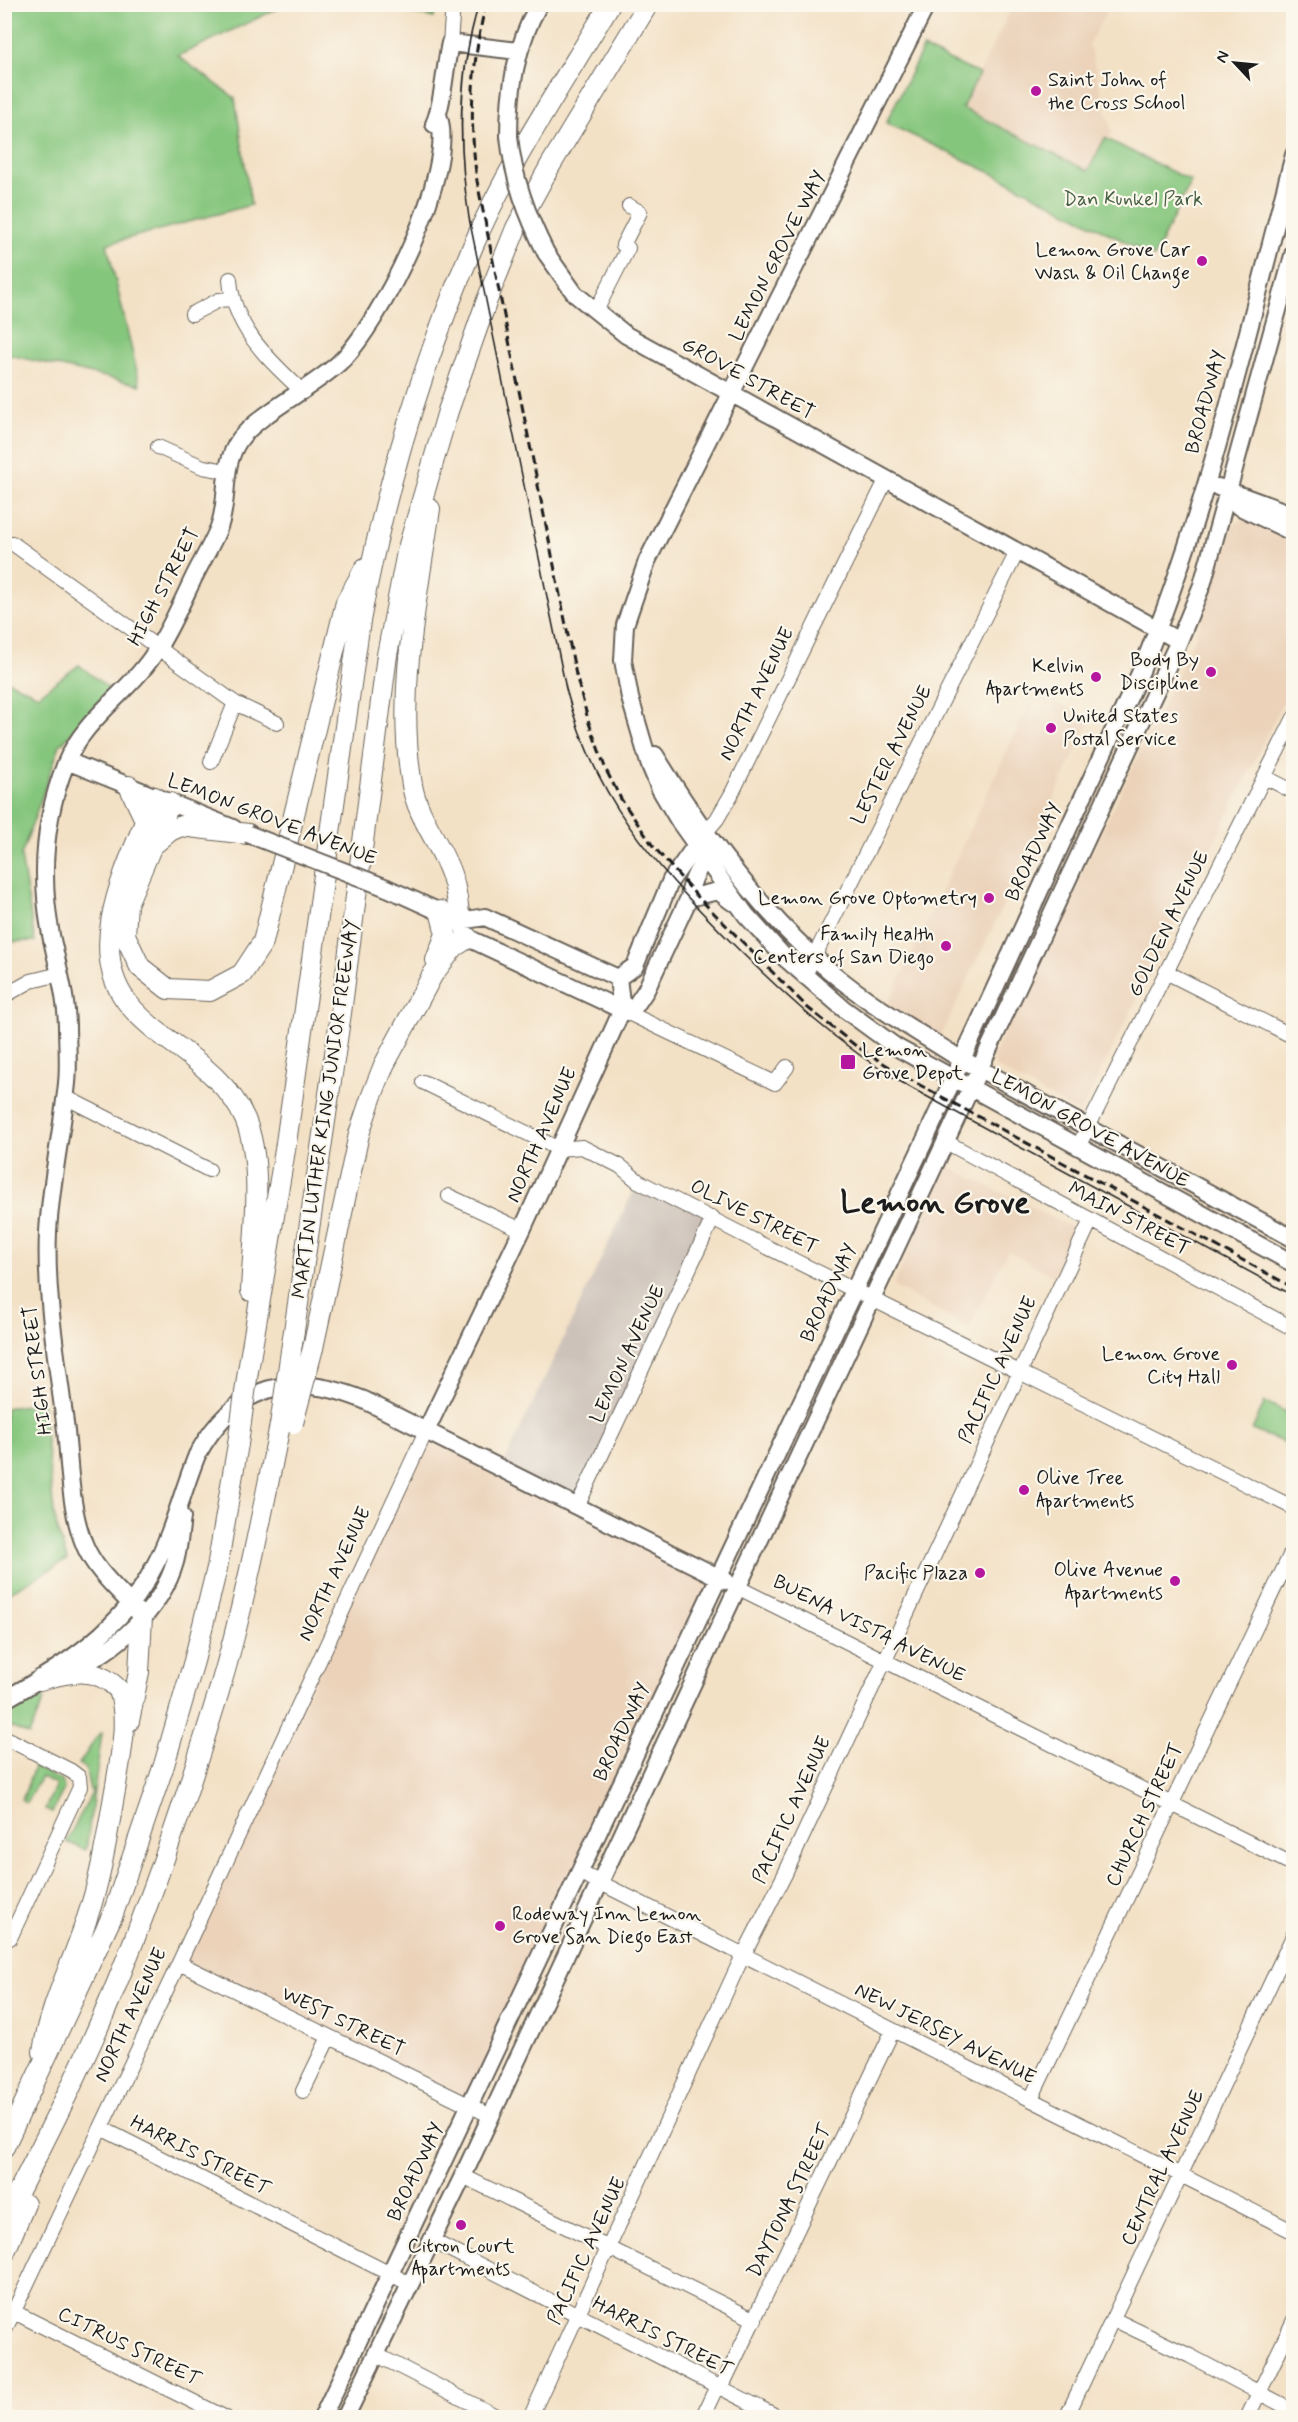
<svg xmlns="http://www.w3.org/2000/svg" width="1298" height="2422" font-family="Mynerve,sans-serif">
	<rect width="100%" height="100%" fill="#fbf7ec"/>
	<filter id="ink" filterUnits="userSpaceOnUse"><feTurbulence type="fractalNoise" baseFrequency=".0167" numOctaves="2"/><feDisplacementMap in="SourceGraphic" scale="12" xChannelSelector="R" yChannelSelector="G"/><feConvolveMatrix kernelMatrix="1 2 1 2 8 2 1 2 1" color-interpolation-filters="sRGB"/></filter>
	<filter id="wash" filterUnits="userSpaceOnUse"><feTurbulence type="fractalNoise" baseFrequency=".008" numOctaves="4" result="noise"/><feDisplacementMap in="SourceGraphic" scale="24" xChannelSelector="R" yChannelSelector="G"/><feGaussianBlur stdDeviation="1.35" result="paint"/><feColorMatrix in="noise" values="0 0 0 0 0 0 0 0 0 0 0 0 0 0 0 0 0 1.4 0 .05"/><feComposite in="paint" operator="in"/></filter>
	<g filter="url(#wash)">
		<rect width="100%" height="100%" fill="#f3e1c6"/>
		<path fill="#ebd2b9" d="M1013 5H1110L1089 44 1112 133 1109 140 1105 139 1088 171 962 108Z
			M1245 519 1293 543V683L1080 1114 996 1067 993 1057 1195 638 1232 525Z
			M1035 691 1091 720 941 1036 888 1004Z
			M946 1165 1075 1229 1054 1277 1008 1251 969 1328 893 1286Z
			M428 1434 714 1577 470 2103 183 1962Z"/>
		<path fill="#cdc2b9" d="M638 1181 713 1218 577 1503 503 1466Z"/>
		<path fill="#85c67d" stroke="#50714c" stroke-width="1.5" d="M5 4 285 5 178 56 235 98 251 205 107 244 140 385 5 354Z
			M382 5H436L434 18Z
			M923 48 979 74 962 108 1088 171 1105 138 1191 181 1154 257 998 176 886 123Z
			M79 665 112 691 60 745 21 856 35 941 5 942 4 679 38 695Z
			M1265 1402 1293 1415V1446L1252 1430Z
			M42 1403 55 1521 67 1560 5 1595V1408Z
			M41 1696 44 1700 29 1735 8 1726 6 1716Z
			M102 1733 86 1850 66 1842 93 1791H90L86 1770 79 1764 99 1734Z
			M34 1767 62 1781 64 1789 52 1812 45 1809 56 1785 41 1777 26 1803 22 1801Z"/>
	</g>
	<g filter="url(#ink)">
		<g fill="none" stroke-linecap="round" stroke-linejoin="round">
			<g stroke="#676158" stroke-width="16">
				<path id="minor" d="M450 43 453 4
					M230 279C233 328 269 360 303 392
					M596 311 628 248 623 245 640 212 629 206
					M192 314 219 300 231 299
					M158 447 203 467 226 471
					M12 543 235 703 277 723
					M211 762 235 703
					M1265 777 1294 792
					M705 833 717 819 731 795 886 480
					M1166 972 1294 1037
					M804 977 1017 552
					M4 996 31 981 60 974
					M622 1010 775 1083 787 1067
					M423 1082 559 1149 582 1147 620 1166 638 1181 757 1242 1294 1508
					M65 1097 209 1170
					M946 1142 1294 1329
					M1078 1147 1294 718
					M449 1196 522 1230
					M577 1507 713 1218
					M737 1587 1294 1865
					M4 1737 71 1771 79 1777 80 1787 10 1938
					M579 1872 1294 2232
					M179 1963 491 2116
					M303 2091 329 2037
					M1031 2099 1294 1547
					M101 2128 410 2284
					M463 2176 755 2320
					M431 2240 780 2418
					M14 2312 226 2418
					M1113 2319 1190 2356 1294 2411
					M4 2332 179 1963 426 1431
					M377 2355 500 2418
					M721 2388 893 2030
					M530 2418 738 1966 785 1874 1091 1220
					M702 2418 717 2386
					M1066 2418 1294 1934
					M1247 2418 1294 2320"/>
			</g>
			<g stroke="#676158" stroke-width="20">
				<path id="major" d="M927 4 647 561 625 625 623 660 630 698 649 763 660 789 679 821 746 915 786 959 844 1009 896 1047 1294 1264
					M434 124C443 106 445 65 450 43L518 51
					M509 136C509 89 516 45 539 4
					M546 253 575 294 626 335 1179 641
					M1218 487 1294 515
					M1227 490 1238 506 1294 533
					M655 755C699 827 750 898 812 955 854 995 905 1024 954 1055L1294 1239
					M67 761 233 828
					M387 888 460 921 485 917 618 978
					M689 898 718 891 732 902
					M463 928 468 938 622 1010
					M618 978 635 966 671 880 701 838
					M618 978 622 1010
					M426 1431 522 1230 622 1010 636 1005 646 990 689 898C691 879 700 865 712 850
					M142 1617C123 1593 97 1574 85 1546 70 1511 70 1468 66 1431 58 1365 45 1298 48 1232 51 1180 62 1133 67 1083 69 1064 67 1044 67 1025 66 994 57 964 51 935 40 877 44 818 66 763 85 716 134 690 159 646 172 625 182 602 193 579 201 562 212 545 219 527 230 498 220 467 240 439 260 413 312 388 339 363 380 326 459 168 438 115
					M71 1669C115 1653 162 1608 175 1562 179 1548 180 1532 182 1517
					M4 1700C63 1667 123 1629 154 1567 173 1532 182 1492 197 1455 236 1384 291 1370 364 1400L726 1581
					M322 2418 924 1142 1141 671C1209 506 1248 328 1294 155
					M345 2418 463 2176 1179 641 1202 585 1294 252"/>
			</g>
			<g stroke="#676158" stroke-width="22">
				<path id="highway" d="M430 509C417 599 396 694 412 785 418 819 442 845 452 877 457 890 458 907 460 921
					M129 786 146 822
					M155 797C133 856 82 944 127 1002 140 1019 157 1032 174 1044 201 1064 231 1087 245 1119 265 1167 253 1239 251 1291
					M170 803 127 904 125 935 140 967 168 989 210 991 242 974 263 942 346 602 365 568
					M153 845 170 831 181 826 248 834
					M436 960 446 934 440 911
					M313 1348 359 1134 371 1098 384 1065 433 974 454 947 468 938
					M291 1351 341 1013 387 655 407 552 448 411 487 300 516 228 550 166 648 4
					M248 1371 285 1150 360 621C384 494 421 365 473 246 509 162 563 83 610 4
					M40 1680C69 1672 96 1665 119 1690 129 1721 121 1753 116 1785 108 1829 102 1875 87 1918 73 1963 50 2005 43 2052
					M129 1721 139 1672 142 1617
					M4 2147 113 1914 164 1765 194 1661 217 1568 238 1444
					M4 2220C42 2146 80 2072 112 1995 153 1896 188 1793 219 1691 245 1604 262 1513 280 1425
					M4 2254 25 2204"/>
			</g>
			<use href="#minor" stroke="#fff" stroke-width="14"/>
			<use href="#major" stroke="#fff" stroke-width="16"/>
			<use href="#highway" stroke="#fff" stroke-width="20"/>
			<path stroke="#1c1c1c" stroke-width="1.5" d="M479 4C457 74 458 146 469 218L566 689C595 799 651 861 729 940 784 995 838 1045 904 1084L1294 1296"/>
			<path stroke="#1c1c1c" stroke-width="3" stroke-dasharray="9 4.5" stroke-linecap="butt" d="M486 4C471 63 469 121 477 181L576 675 589 723 606 770 621 799 653 846 696 895 808 1008 856 1046 907 1078 1294 1288"/>
			<g stroke="#676158" stroke-width="20" stroke-linecap="butt">
				<path id="major-bridge" d="M509 136C513 178 527 215 546 253
					M248 834 387 888"/>
			</g>
			<g stroke="#676158" stroke-width="22" stroke-linecap="butt">
				<path id="highway-bridge" d="M293 1423 313 1348
					M280 1425 291 1351
					M238 1444 248 1371"/>
			</g>
			<use href="#major-bridge" stroke="#fff" stroke-width="16"/>
			<use href="#highway-bridge" stroke="#fff" stroke-width="20"/>
		</g>
	</g>
	<g fill="#b5179e" stroke="#fbf7ec" stroke-width="2">
		<circle cx="1036" cy="91" r="6"/>
		<circle cx="1202" cy="261" r="6"/>
		<circle cx="1211" cy="672" r="6"/>
		<circle cx="1096" cy="677" r="6"/>
		<circle cx="1051" cy="728" r="6"/>
		<circle cx="989" cy="898" r="6"/>
		<circle cx="946" cy="946" r="6"/>
		<rect x="840" y="1054" width="16" height="16" rx="3"/>
		<circle cx="1232" cy="1365" r="6"/>
		<circle cx="1024" cy="1490" r="6"/>
		<circle cx="980" cy="1573" r="6"/>
		<circle cx="1175" cy="1581" r="6"/>
		<circle cx="500" cy="1926" r="6"/>
		<circle cx="461" cy="2225" r="6"/>
	</g>
	<g text-anchor="middle" dominant-baseline="central" stroke-width="4.5" stroke-linejoin="round" paint-order="stroke">
		<g font-size="20" fill="#1c1c1c" stroke="#fbf7ec" text-anchor="end">
			<text x="1048" y="80" text-anchor="start">Saint John of<tspan x="1048" dy="23">the Cross School</tspan></text>
			<text x="1190" y="250">Lemon Grove Car<tspan x="1190" dy="23">Wash &amp; Oil Change</tspan></text>
			<text x="1199" y="660">Body By<tspan x="1199" dy="23">Discipline</tspan></text>
			<text x="1084" y="666">Kelvin<tspan x="1084" dy="23">Apartments</tspan></text>
			<text x="1063" y="716" text-anchor="start">United States<tspan x="1063" dy="23">Postal Service</tspan></text>
			<text x="977" y="898">Lemon Grove Optometry</text>
			<text x="934" y="934">Family Health<tspan x="934" dy="23">Centers of San Diego</tspan></text>
			<text x="862" y="1050" text-anchor="start">Lemon<tspan x="862" dy="23">Grove Depot</tspan></text>
			<text x="1220" y="1354">Lemon Grove<tspan x="1220" dy="23">City Hall</tspan></text>
			<text x="1036" y="1478" text-anchor="start">Olive Tree<tspan x="1036" dy="23">Apartments</tspan></text>
			<text x="1163" y="1570">Olive Avenue<tspan x="1163" dy="23">Apartments</tspan></text>
			<text x="968" y="1573">Pacific Plaza</text>
			<text x="512" y="1914" text-anchor="start">Rodeway Inn Lemon<tspan x="512" dy="23">Grove San Diego East</tspan></text>
			<text x="461" y="2246" text-anchor="middle">Citron Court<tspan x="461" dy="23">Apartments</tspan></text>
		</g>
		<g font-size="20" fill="#466043" stroke="#fbf7ec">
			<text x="1133" y="199">Dan Kunkel Park</text>
		</g>
		<g font-size="20" fill="#1c1c1c" stroke="#fbf7ec">
			<text transform="translate(778 256) rotate(-63)">LEMON GROVE WAY</text>
			<text transform="translate(748 379) rotate(29)">GROVE STREET</text>
			<text transform="translate(1206 402) rotate(-75)">BROADWAY</text>
			<text transform="translate(164 587) rotate(-62)">HIGH STREET</text>
			<text transform="translate(757 694) rotate(-64)">NORTH AVENUE</text>
			<text transform="translate(892 755) rotate(-63)">LESTER AVENUE</text>
			<text transform="translate(272 820) rotate(21)">LEMON GROVE AVENUE</text>
			<text transform="translate(1034 852) rotate(-65)">BROADWAY</text>
			<text transform="translate(1169 924) rotate(-64)">GOLDEN AVENUE</text>
			<text transform="translate(326 1109) rotate(-82)">MARTIN LUTHER KING JUNIOR FREEWAY</text>
			<text transform="translate(1090 1129) rotate(29)">LEMON GROVE AVENUE</text>
			<text transform="translate(542 1135) rotate(-66)">NORTH AVENUE</text>
			<text transform="translate(754 1217) rotate(27)">OLIVE STREET</text>
			<text transform="translate(1129 1219) rotate(28)">MAIN STREET</text>
			<text transform="translate(829 1293) rotate(-65)">BROADWAY</text>
			<text transform="translate(628 1354) rotate(-65)">LEMON AVENUE</text>
			<text transform="translate(38 1370) rotate(-97)">HIGH STREET</text>
			<text transform="translate(998 1370) rotate(-65)">PACIFIC AVENUE</text>
			<text transform="translate(335 1574) rotate(-65)">NORTH AVENUE</text>
			<text transform="translate(869 1629) rotate(27)">BUENA VISTA AVENUE</text>
			<text transform="translate(622 1732) rotate(-65)">BROADWAY</text>
			<text transform="translate(792 1810) rotate(-65)">PACIFIC AVENUE</text>
			<text transform="translate(1145 1815) rotate(-65)">CHURCH STREET</text>
			<text transform="translate(131 2015) rotate(-65)">NORTH AVENUE</text>
			<text transform="translate(343 2022) rotate(26)">WEST STREET</text>
			<text transform="translate(945 2034) rotate(27)">NEW JERSEY AVENUE</text>
			<text transform="translate(200 2156) rotate(27)">HARRIS STREET</text>
			<text transform="translate(1163 2168) rotate(-65)">CENTRAL AVENUE</text>
			<text transform="translate(416 2172) rotate(-65)">BROADWAY</text>
			<text transform="translate(790 2201) rotate(-64)">DAYTONA STREET</text>
			<text transform="translate(587 2251) rotate(-65)">PACIFIC AVENUE</text>
			<text transform="translate(662 2337) rotate(27)">HARRIS STREET</text>
			<text transform="translate(129 2347) rotate(26)">CITRUS STREET</text>
		</g>
		<g font-size="32" font-weight="bold" fill="#1c1c1c" stroke="#fbf7ec">
			<text x="935" y="1203">Lemon Grove</text>
		</g>
	</g>
	<rect width="1298" height="2422" fill="none" stroke="#fbf7ec" stroke-width="24"/>
	<g transform="translate(1235 63) rotate(296)" stroke="#fbf7ec" stroke-width="4.5" paint-order="stroke">
	<path d="M0-4.5L10 22L0 15L-10 22Z" fill="#1c1c1c"/>
	<text y="-9" font-size="16" font-weight="bold" text-anchor="middle" fill="#1c1c1c">N</text>
	</g>
</svg>
